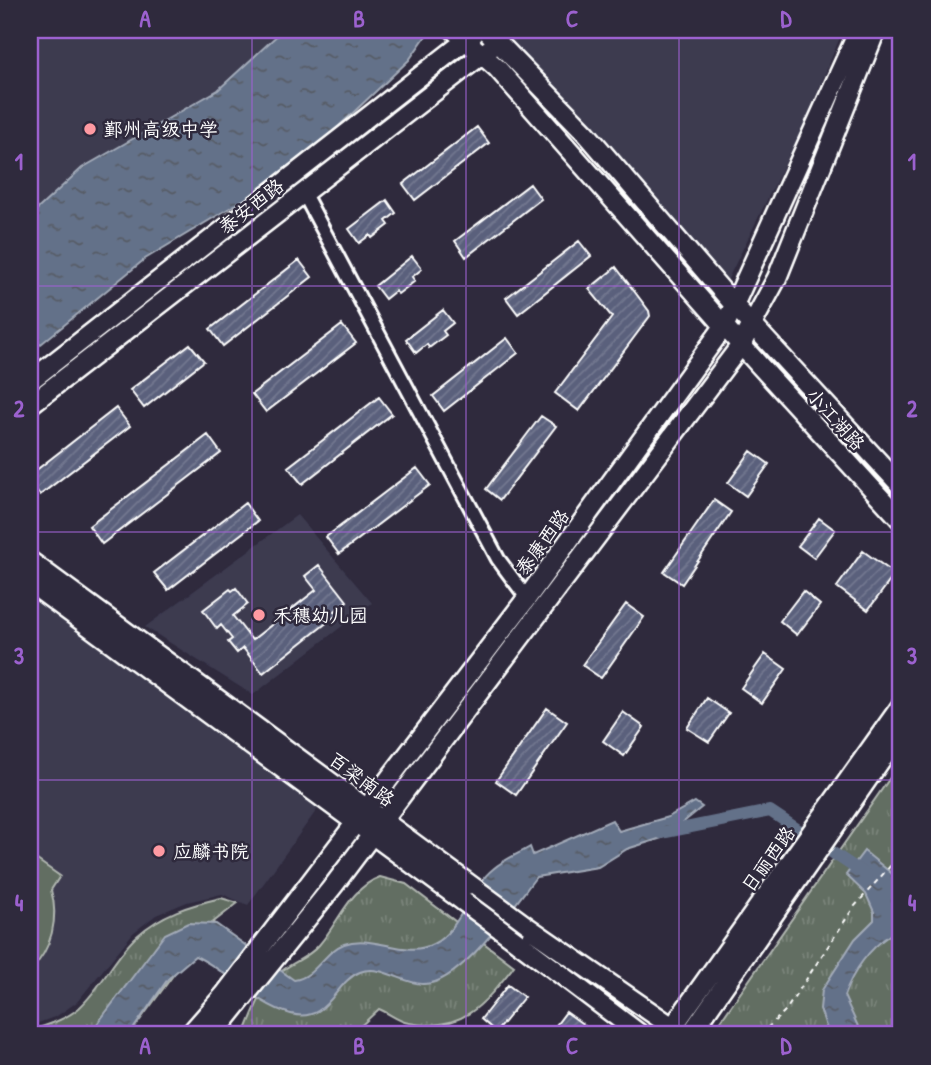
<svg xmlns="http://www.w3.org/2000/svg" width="931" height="1065" font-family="'Patrick Hand','LXGW WenKai TC',sans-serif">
	<defs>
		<pattern id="grass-tufts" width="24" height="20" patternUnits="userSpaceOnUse" patternTransform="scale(1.75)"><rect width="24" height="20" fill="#626e62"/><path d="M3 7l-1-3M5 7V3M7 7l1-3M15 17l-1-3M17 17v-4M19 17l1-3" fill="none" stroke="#7a847a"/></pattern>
		<pattern id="water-ripples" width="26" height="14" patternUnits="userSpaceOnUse" patternTransform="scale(1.75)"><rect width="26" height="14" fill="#647189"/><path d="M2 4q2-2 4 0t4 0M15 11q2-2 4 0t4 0" fill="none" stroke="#565b64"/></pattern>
		<pattern id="building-hatch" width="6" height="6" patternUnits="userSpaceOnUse" patternTransform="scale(1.75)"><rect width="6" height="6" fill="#5a607c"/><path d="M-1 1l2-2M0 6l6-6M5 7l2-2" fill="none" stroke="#737890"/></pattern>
	</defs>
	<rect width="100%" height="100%" fill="#2f2a3d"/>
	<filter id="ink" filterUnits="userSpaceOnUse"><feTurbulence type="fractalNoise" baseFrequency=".0143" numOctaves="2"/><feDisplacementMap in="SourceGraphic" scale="14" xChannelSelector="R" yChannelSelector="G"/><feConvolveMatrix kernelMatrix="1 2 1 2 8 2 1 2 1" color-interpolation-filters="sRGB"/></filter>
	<g filter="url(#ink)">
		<path fill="#3c3a50" d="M30 30H283L218 90 82 168 30 216Z
			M496 30H843L803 127 726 283Z
			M297 515 372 603 253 695 145 627Z
			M30 596 319 807 248 905 222 894 187 902 156 915 133 933 77 1002 57 1016 30 1026Z"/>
		<path fill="url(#grass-tufts)" stroke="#b0b6b0" stroke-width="2" d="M901 762V1035H711Z
			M380 877 406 884 514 966C484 1004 463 1033 409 1023 399 1022 389 1013 379 1009L351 1035H244C253 1014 262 983 283 970 295 961 309 957 319 945 339 922 350 888 380 877Z
			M221 898 238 903 211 924 129 1035H30V1031C47 1025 65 1020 79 1008 102 987 115 956 137 936 161 914 190 905 221 898Z"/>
		<path fill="#626e62" stroke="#b0b6b0" stroke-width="2" d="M30 855 60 876 51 890C59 918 52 950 30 971V940L37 917 30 886Z"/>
		<path fill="url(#water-ripples)" stroke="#a2aab8" stroke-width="2" d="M283 30H430L409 60 339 126 273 182 145 259 30 353V216L82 168 218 90Z
			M695 802 702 807 665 837 627 849 598 867 536 877C514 905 459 987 422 984 402 983 380 964 360 972 334 982 329 1024 291 1014 254 1004 229 971 195 956L168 979 129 1035H82L94 1028 165 934 188 923 216 924 294 980C316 977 323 952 344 944 373 933 405 959 433 944 461 930 469 888 493 869 503 860 518 854 530 847L533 855 612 820 619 831 668 817Z
			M864 851 901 881V938L891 934C869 949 853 971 844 996L862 1035H829L820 1009 822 990 855 939 874 920V912L866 894 846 875Z"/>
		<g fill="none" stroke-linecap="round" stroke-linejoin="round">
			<path stroke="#647189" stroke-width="12" d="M661 833 770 811 866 875"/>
		</g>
		<path fill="url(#building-hatch)" stroke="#fff" stroke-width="2" d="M477 127 489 143 415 200 403 184Z
			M530 184 541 199 466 257 455 241Z
			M387 200 396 213 386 221 389 225 372 238 370 235 359 243 349 229Z
			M579 241 591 256 518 314 506 298Z
			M412 256 422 269 412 277 415 281 398 294 395 291 385 299 375 286Z
			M299 260 312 277 223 346 210 329Z
			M616 267 649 311 650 316 579 411 555 393 612 317 589 289Z
			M443 310 453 323 443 331 446 335 429 348 427 344 416 353 406 339Z
			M342 325 356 343 266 412 252 394Z
			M507 338 518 353 444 411 433 396Z
			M190 344 204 361 144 408 130 390Z
			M379 397 392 414 302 484 288 467Z
			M116 408 130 426 40 495 30 482V475Z
			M541 416 556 426 500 500 486 489Z
			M208 435 221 453 102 544 89 526Z
			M751 451 769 464 746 496 728 483Z
			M417 468 430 485 339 554 326 537Z
			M714 500 731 512 682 584 664 572Z
			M245 503 258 521 168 590 154 573Z
			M819 518 835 530 814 558 798 546Z
			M863 551 895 574 868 610 837 587Z
			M319 565 347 601 335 611 338 614 263 673 243 648 237 653 228 642 232 639 221 625 217 629 203 610 230 589 232 591 236 588 248 604 233 616 252 640 316 590 305 576Z
			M803 591 820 605 797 635 780 621Z
			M626 604 644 617 601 678 582 665Z
			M765 654 786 669 762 703 741 688Z
			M707 698 729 713 709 742 687 728Z
			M547 708 567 722 516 795 496 781Z
			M623 712 644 727 624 756 603 741Z
			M508 985 524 997 496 1032 481 1019Z
			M566 1012 598 1035H564L554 1028Z"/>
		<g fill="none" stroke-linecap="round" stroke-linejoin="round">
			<g stroke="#fff" stroke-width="18">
				<path id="minor" d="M303 192 498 559 527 598"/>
			</g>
			<g stroke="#fff" stroke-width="23">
				<path id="secondary" d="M454 30 497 68 741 345 901 520
					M486 30 585 132 735 306 901 486
					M30 381 474 34
					M30 405 492 47
					M30 561 529 928 684 1035
					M30 583 464 902
					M518 942 641 1035
					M189 1035 225 994 527 598 725 325 859 30
					M213 1035 334 885 741 345 777 278 876 30
					M667 1035 901 706
					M690 1035 901 731"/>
			</g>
			<path stroke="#fff" stroke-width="2" stroke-dasharray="5 5" stroke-linecap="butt" d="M713 1031 719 1035
				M760 1035 786 1010 854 907 901 854"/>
			<use href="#minor" stroke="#2f2a3d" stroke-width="12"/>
			<use href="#secondary" stroke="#2f2a3d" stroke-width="18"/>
			<g stroke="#fff" stroke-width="23" stroke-linecap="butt">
				<path id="secondary-bridge" d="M464 902 518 942"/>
			</g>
			<use href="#secondary-bridge" stroke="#2f2a3d" stroke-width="18"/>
		</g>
	</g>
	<path fill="none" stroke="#9c61cf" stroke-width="2" stroke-opacity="0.55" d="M252 30V1035M466 30V1035M679 30V1035M30 286H901M30 532H901M30 780H901"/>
	<g fill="#ff9aa2" stroke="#2f2a3d" stroke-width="2.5">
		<circle cx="90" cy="129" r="7"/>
		<circle cx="259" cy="615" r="7"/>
		<circle cx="159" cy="851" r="7"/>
	</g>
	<g text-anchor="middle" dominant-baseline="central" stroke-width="5" stroke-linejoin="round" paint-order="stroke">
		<g font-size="19" fill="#fff" stroke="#2f2a3d" text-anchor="start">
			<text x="104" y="129">鄞州高级中学</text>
			<text x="273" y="615">禾穗幼儿园</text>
			<text x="173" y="851">应麟书院</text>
		</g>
		<g font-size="19" fill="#fff" stroke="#2f2a3d">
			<text transform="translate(251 206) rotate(-38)">泰安西路</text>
			<text transform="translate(836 419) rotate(48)">小江湖路</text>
			<text transform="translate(542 542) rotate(-54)">泰康西路</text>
			<text transform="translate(362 779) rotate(37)">百梁南路</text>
			<text transform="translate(768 859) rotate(-54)">日丽西路</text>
		</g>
	</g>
	<rect width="931" height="1065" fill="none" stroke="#2f2a3d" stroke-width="77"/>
	<rect x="38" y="38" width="854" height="988" fill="none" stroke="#9c61cf" stroke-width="2.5"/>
	<g font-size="23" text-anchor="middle" font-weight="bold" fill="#9c61cf">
		<text x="145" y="27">A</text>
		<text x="359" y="27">B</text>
		<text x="572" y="27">C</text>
		<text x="786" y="27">D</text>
		<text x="19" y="170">1</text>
		<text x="912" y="170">1</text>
		<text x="19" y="417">2</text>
		<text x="912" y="417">2</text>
		<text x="19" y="664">3</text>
		<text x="912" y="664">3</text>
		<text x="19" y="911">4</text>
		<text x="912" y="911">4</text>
		<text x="145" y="1054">A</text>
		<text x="359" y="1054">B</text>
		<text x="572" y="1054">C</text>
		<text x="786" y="1054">D</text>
	</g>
</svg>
